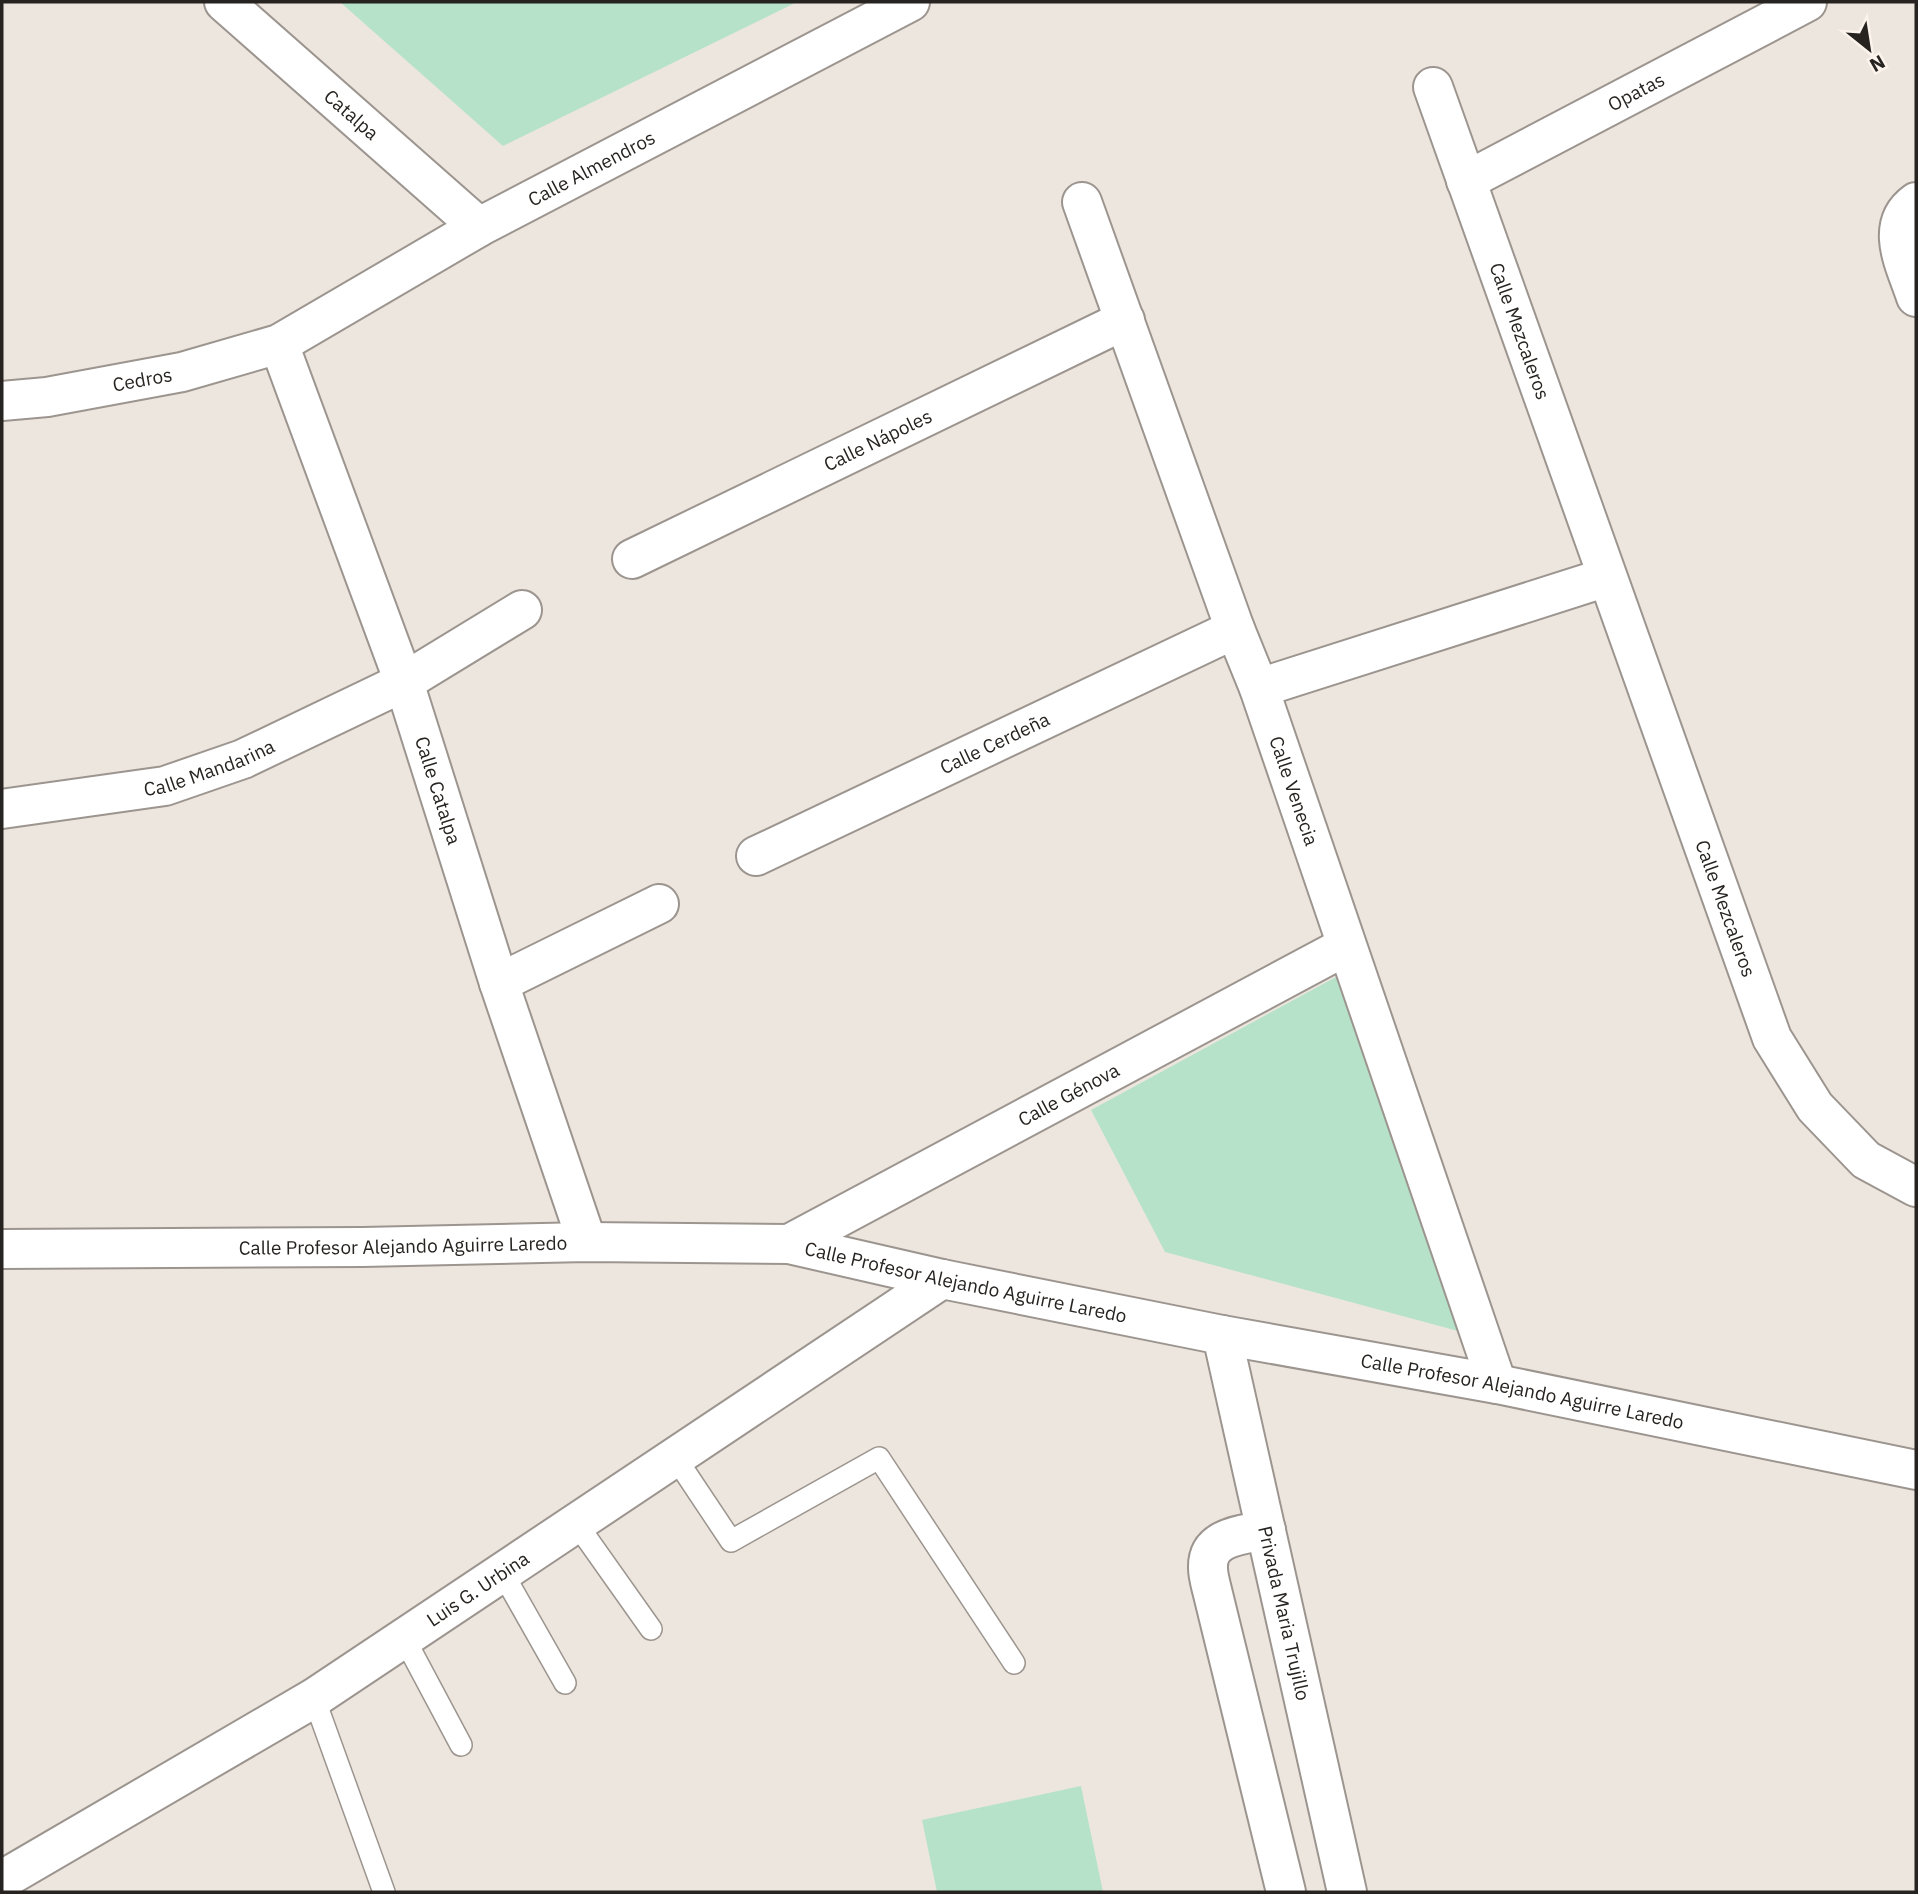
<svg xmlns="http://www.w3.org/2000/svg" width="1918" height="1894" font-family="'IBM Plex Sans',sans-serif">
	<rect width="100%" height="100%" fill="#ede6de"/>
	<path fill="#b6e2ca" d="M340 2H797L503 146Z
		M1336 977 1458 1331 1165 1252 1091 1110Z
		M1081 1786 1103 1892H937L922 1820Z"/>
	<g fill="none" stroke-linecap="round" stroke-linejoin="round">
		<g stroke="#9c958f" stroke-width="24">
			<path id="service" d="M675 1457 731 1541 879 1458 1014 1663
				M576 1523 651 1629
				M502 1572 565 1683
				M404 1638 461 1745
				M314 1698 384 1892"/>
		</g>
		<g stroke="#9c958f" stroke-width="42">
			<g id="minor">
				<path id="s1" d="M224 2 479 227"/>
				<path id="s2" d="M1433 87 1772 1038 1815 1107 1866 1160 1916 1187"/>
				<path id="s3" d="M1466 181 1807 2"/>
				<path id="s4" d="M1082 202 1235 629 1259 688 1497 1384"/>
				<path d="M1916 202C1883 226 1906 266 1916 297"/>
				<path id="s5" d="M279 344 404 682 499 983 587 1242"/>
				<path id="s6" d="M2 401 47 397 182 372 279 344 479 227 910 2"/>
				<path id="s7" d="M632 559 1125 320"/>
				<path d="M1259 688 1607 577"/>
				<path id="s8" d="M2 809 165 786 243 759 404 682 522 610"/>
				<path id="s9" d="M756 856 1235 629"/>
				<path d="M499 983 659 904"/>
				<path id="s10" d="M789 1244 1346 946"/>
				<path id="s11" d="M1222 1335 1347 1892"/>
				<path d="M1266 1530C1242 1535 1207 1536 1208 1568 1208 1575 1210 1582 1212 1590L1286 1892"/>
				<path id="s12" d="M2 1880 314 1698 942 1279"/>
			</g>
		</g>
		<g stroke="#9c958f" stroke-width="42">
			<g id="tertiary">
				<path id="s13" d="M2 1249 363 1247 587 1242 789 1244 942 1279 1222 1335 1497 1384 1916 1470"/>
			</g>
		</g>
		<use href="#service" stroke="#fff" stroke-width="21"/>
		<use href="#minor" stroke="#fff" stroke-width="38"/>
		<use href="#tertiary" stroke="#fff" stroke-width="38"/>
	</g>
	<g text-anchor="middle" dominant-baseline="central" stroke-width="5" stroke-linejoin="round" paint-order="stroke">
		<g font-size="19" fill="#262320" stroke="#fbf3ec">
			<text stroke="none"><textPath href="#s3" startOffset="192">Opatas</textPath></text>
			<text stroke="none"><textPath href="#s1" startOffset="170">Catalpa</textPath></text>
			<text stroke="none"><textPath href="#s6" startOffset="642">Calle Almendros</textPath></text>
			<text stroke="none"><textPath href="#s2" startOffset="259">Calle Mezcaleros</textPath></text>
			<text stroke="none"><textPath href="#s6" startOffset="142">Cedros</textPath></text>
			<text stroke="none"><textPath href="#s7" startOffset="273">Calle Nápoles</textPath></text>
			<text stroke="none"><textPath href="#s9" startOffset="264">Calle Cerdeña</textPath></text>
			<text stroke="none"><textPath href="#s8" startOffset="212">Calle Mandarina</textPath></text>
			<text stroke="none"><textPath href="#s5" startOffset="474">Calle Catalpa</textPath></text>
			<text stroke="none"><textPath href="#s4" startOffset="626">Calle Venecia</textPath></text>
			<text stroke="none"><textPath href="#s2" startOffset="872">Calle Mezcaleros</textPath></text>
			<text stroke="none"><textPath href="#s10" startOffset="317">Calle Génova</textPath></text>
			<text stroke="none"><textPath href="#s13" startOffset="401">Calle Profesor Alejando Aguirre Laredo</textPath></text>
			<text stroke="none"><textPath href="#s13" startOffset="968">Calle Profesor Alejando Aguirre Laredo</textPath></text>
			<text stroke="none"><textPath href="#s13" startOffset="1535">Calle Profesor Alejando Aguirre Laredo</textPath></text>
			<text stroke="none"><textPath href="#s12" startOffset="558">Luis G. Urbina</textPath></text>
			<text stroke="none"><textPath href="#s11" startOffset="285">Privada Maria Trujillo</textPath></text>
		</g>
	</g>
	<rect width="1918" height="1894" fill="none" stroke="#262320" stroke-width="7"/>
	<g transform="translate(1869 49) rotate(150)" stroke="#fbf3ec" stroke-width="5" paint-order="stroke">
	<path d="M0-5L12 26L0 18L-12 26Z" fill="#262320"/>
	<text y="-10" font-size="19" font-weight="bold" text-anchor="middle" fill="#262320">N</text>
	</g>
</svg>
